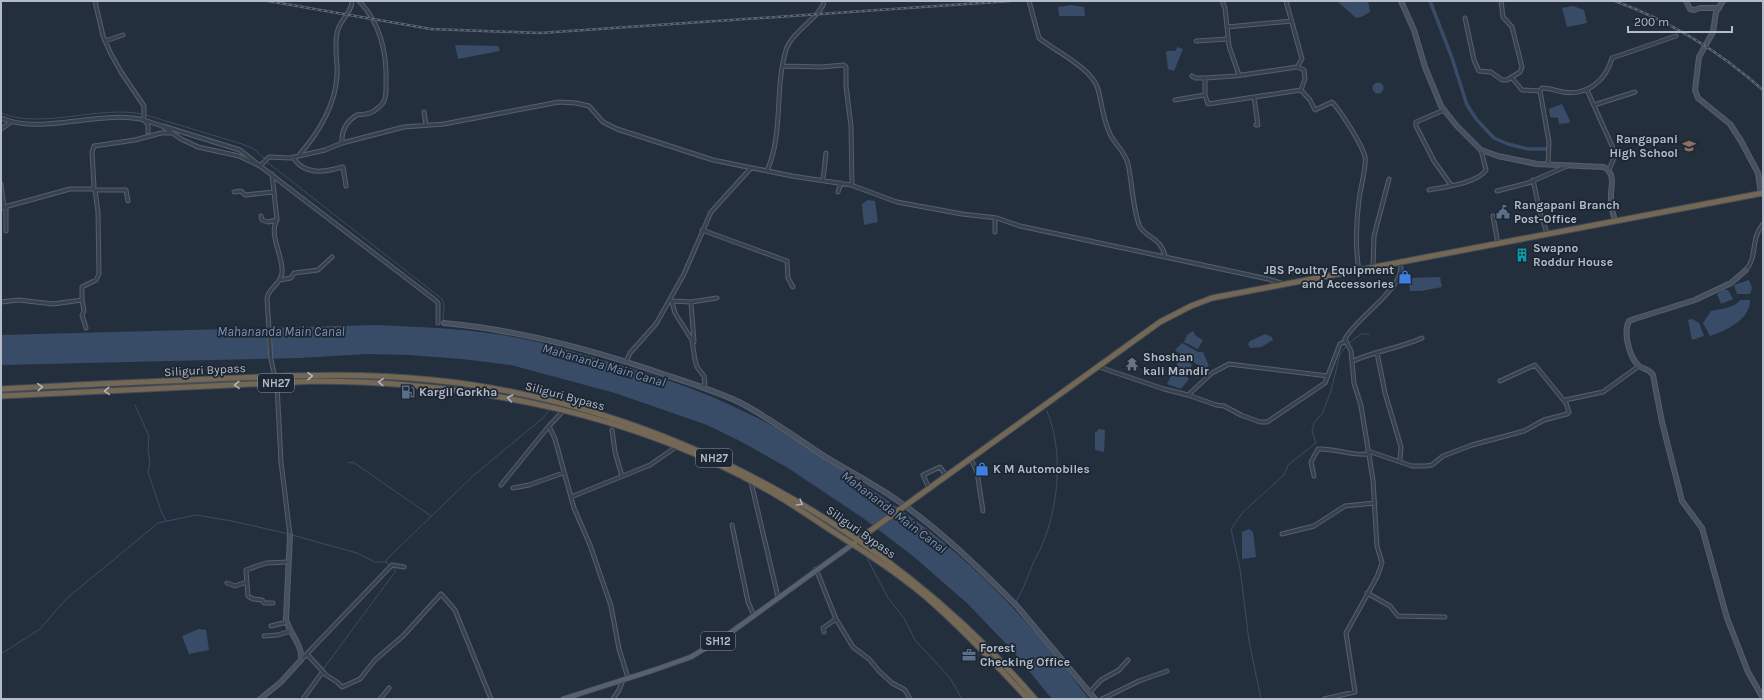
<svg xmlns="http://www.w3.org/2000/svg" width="1764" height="700" font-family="Karla,sans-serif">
	<rect width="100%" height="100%" fill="#242f3e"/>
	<path fill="#394c67" d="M1337 1H1368L1370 12 1361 17 1356 18Z
		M1071 5 1084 7 1085 16H1059L1058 7Z
		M1573 6 1584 10 1587 23 1567 27 1562 8Z
		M455 45 498 46 500 51 458 59Z
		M1178 47 1183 49 1174 71 1168 69 1166 53 1167 51H1175Z
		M1372.5 88a5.5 5.5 0 1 1 11 0a5.5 5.5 0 1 1-11 0Z
		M1562 104 1570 121 1569 123 1559 124 1558 118 1550 117 1549 109Z
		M868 200 875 201 878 222 864 225 862 204Z
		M1440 277 1442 287 1421 291H1410L1409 278Z
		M1749 280 1752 288 1750 294H1737L1734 285Z
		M1723 290H1728L1733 299 1721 304 1717 294Z
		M1740 300H1750C1751 319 1726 331 1710 336L1703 323 1711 311C1720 309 1735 308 1740 300Z
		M1692 319 1699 323 1704 336 1692 340 1688 320Z
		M378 325C417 327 456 328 495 334 526 338 558 347 588 356 643 371 698 388 749 414 788 432 824 458 860 482 893 504 927 527 957 554 1006 596 1050 648 1089 699H1052L1012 650 968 604 913 556 863 518 788 468 740 441 707 425 615 393 511 365 462 359 409 355 367 354 299 358 1 365V335Z
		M1193 331 1196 336 1203 340 1198 349 1184 342 1187 335Z
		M1265 334 1272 337 1273 340 1261 347 1250 348 1248 344 1250 341Z
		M1182 343 1198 352H1203L1209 366 1204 369C1195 362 1184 358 1175 350Z
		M1180 358 1188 361 1192 365 1186 376 1189 379 1181 389 1167 384Z
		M1099 429 1105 430 1104 452 1095 450V433Z
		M1249 529 1253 532 1256 557 1242 559V532Z
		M199 629 206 630 209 650 189 654 182 636Z"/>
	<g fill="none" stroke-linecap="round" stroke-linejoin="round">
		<path stroke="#394c67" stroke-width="1" d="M1 113C42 130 98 105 142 114
			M146 115 242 144 254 149 265 159
			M267 162 442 299 444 305 443 321
			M1349 343 1361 334H1369
			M553 401 556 392
			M135 405 149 436 148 450 150 463 148 472 161 511 166 521
			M349 463 353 462 431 516
			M292 535 357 553 375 562H386
			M873 548 877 541
			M868 556V560L888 598 904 618 915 640 950 678 962 699
			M1012 608C1022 593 1027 579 1033 563 1037 555 1042 547 1045 538 1059 499 1063 450 1047 411
			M1 654 40 629 66 599 158 523 196 515 232 521 289 534
			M301 699 395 572V569L386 562 387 559 474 475 543 418 550 409
			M1261 699 1249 641 1240 569 1231 529 1243 512 1284 475 1288 465 1316 443 1312 431 1314 423 1323 412 1331 391 1340 354 1347 345"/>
		<path stroke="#394c67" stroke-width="3.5" d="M1430 1 1452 58 1467 105 1477 120 1494 138 1508 144 1528 149H1549"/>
		<g stroke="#565f6c" stroke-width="5">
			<path id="street" d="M95 1 103 36 110 52 121 72 144 106V120L162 126 181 139 198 147 239 156 260 166 269 157 290 158 325 150 342 143 404 127 444 124 559 102 576 103 589 106 603 122 617 129 713 160 792 176 851 185 897 202 962 214 997 218 1020 226 1268 279 1284 284
				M1029 1 1039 38C1055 51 1092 68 1098 89 1102 104 1103 121 1111 136 1117 147 1124 150 1128 164 1132 181 1133 212 1140 227 1147 238 1161 238 1165 256
				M1222 1 1225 8 1229 46 1239 75
				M1286 1 1302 59 1297 67 1304 70 1305 79 1301 90 1310 100 1315 110 1332 102C1340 110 1363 146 1365 157 1367 166 1360 189 1359 200 1356 223 1355 247 1359 271
				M1465 18 1474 60 1479 71 1491 72 1502 80H1507L1520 72 1522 67 1512 27 1503 17 1501 1
				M1227 27 1292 21
				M105 41 123 35
				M1196 41 1228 39
				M783 66 821 67 844 65 846 67V86L851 126 852 185
				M1192 76 1195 78H1205
				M1512 78 1522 90 1540 91
				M1587 90 1613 148 1614 158 1609 170
				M1205 95 1208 104 1301 90
				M1254 97 1258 125H1256
				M1175 100 1205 95V78L1235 76 1297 67
				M1594 105 1635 92
				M1444 110 1416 122V126L1434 161 1451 185
				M424 112 426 125
				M1 118C43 136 100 109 144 120L148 125V132
				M163 126 240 150 260 166 435 300 438 303V323
				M1 129 11 122
				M342 143C341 132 346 121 357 115 359 114 362 115 365 114 371 114 379 108 383 103 387 97 386 89 386 82 387 53 380 22 359 1
				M300 154C319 132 335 106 337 76 338 62 334 47 337 33 339 20 352 13 352 1
				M293 157C304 176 325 172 343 167L346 186
				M1548 164 1549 142 1540 91 1542 88C1550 88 1556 91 1563 92 1588 96 1606 80 1612 58L1676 36
				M767 171C784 132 774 90 786 50 792 31 823 15 824 1
				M272 174 277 220C268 235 284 257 282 273 281 285 268 287 267 299L271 360 277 385 281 462 290 535
				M823 180 826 153
				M1533 180 1540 212 1547 233
				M1 184 4 208
				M95 190H126L128 201
				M1429 190C1444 187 1478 183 1486 170L1481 150
				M1497 191 1528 183 1567 166
				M234 192 241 191 245 195 274 192
				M838 192 841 183
				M1 208 70 189H93L94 186 92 152 94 146 135 140 161 133H170
				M261 216 262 220 268 222 277 220
				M1493 216 1498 244
				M995 218V232
				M702 230 787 261 788 278 793 287
				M6 231V208
				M1373 268 1374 236 1389 179
				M1746 270C1758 256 1750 239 1763 224
				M280 280 291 278 294 273 318 270 332 257
				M82 300 84 311 82 315 86 328
				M672 301 691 302 717 298
				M1 302 19 300 53 304 82 300V287L96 280 99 274 98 212 95 190 93 189
				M672 302 675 313 692 340 695 360 697 367 704 376 705 384 701 387
				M691 302 694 342
				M1377 353 1385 393 1401 447 1400 460
				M1353 361C1375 351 1400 348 1422 338
				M626 362 630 353 656 324 684 274 711 212 751 168
				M1099 367 1164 389 1188 395 1216 405 1224 406 1241 415 1260 422H1267L1325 383 1340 344 1346 341
				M1500 381 1535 365 1565 402
				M1188 395 1212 373 1229 364 1328 376
				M564 410 549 426 555 439 574 508 590 545 611 606 619 649 628 678
				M612 430 615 452 622 476
				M1368 451 1412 466H1425L1432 465 1443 456 1472 445 1524 431 1544 420 1567 414 1569 412 1565 400 1603 392 1639 366
				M971 459 977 472 983 511
				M1314 476 1311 462 1318 449C1335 448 1351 456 1368 454
				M751 482 778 597
				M501 485 549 426
				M513 488 529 485 563 473
				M929 488 923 475 940 467 946 476
				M571 497 650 465 676 447
				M732 525 748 602 754 616
				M1282 534 1314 526 1345 506 1375 503
				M816 569 836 619 853 647 869 659 879 671 892 683 905 690 910 699
				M227 583 235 586 247 582
				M1367 593 1390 606 1398 616 1445 617
				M273 603H264L262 600 253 599 248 596 246 570 266 563 288 562
				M271 626 287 622
				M824 632 823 628 836 619
				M264 636 278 635 290 631
				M307 654 326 675 337 682 342 687 360 679 375 660 403 636 441 594 455 610 491 699
				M301 660 392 565 404 567
				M1090 692 1101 680 1119 670 1128 660
				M303 699 321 674 324 673
				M380 699 389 688
				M613 699 619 690 623 680
				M1102 699 1139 681 1167 671
				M1324 699 1355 692 1346 633 1377 577 1382 563 1377 546 1373 480 1361 406 1354 383 1351 351 1345 339C1356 317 1408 286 1400 263"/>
		</g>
		<g stroke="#565f6c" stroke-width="6">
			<path id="secondary" d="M1401 1 1414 30 1425 67 1441 106 1456 125 1481 150 1498 156 1537 164 1604 167C1617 175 1610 187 1611 199 1611 206 1613 214 1615 221
				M1686 1 1690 9 1694 10 1700 8H1719
				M1723 1 1716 12 1713 32 1699 57 1695 90 1698 98 1730 124 1741 141 1758 173 1761 194
				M1746 270 1731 283 1695 300 1634 319 1629 321C1623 332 1629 356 1638 365 1643 370 1649 368 1653 375L1662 422 1682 501 1702 528 1727 618 1748 672 1763 698
				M444 323C520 330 594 350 666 375 690 383 715 391 739 402 768 417 794 436 821 454 845 469 870 482 894 498 938 528 976 565 1014 603
				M1016 605 1095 699
				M260 699 281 682 301 660C303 645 289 633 286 619L290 535"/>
		</g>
		<g stroke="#414a57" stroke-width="6">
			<path id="primary" d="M563 699 654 670 691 657 730 633 853 544"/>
		</g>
		<g stroke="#434c59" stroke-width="7">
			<path id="highway" d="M1 389C71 385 141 382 211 379 285 376 358 372 432 380 659 402 887 525 1035 699
				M1 396 316 381C476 382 639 414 778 496 795 506 812 518 829 529 862 550 895 571 925 596 962 628 995 663 1028 699
				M856 541 1160 322 1191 306 1212 298 1763 193"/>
		</g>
		<use href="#street" stroke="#38414e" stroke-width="3"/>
		<use href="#secondary" stroke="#465061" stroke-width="4"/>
		<use href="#primary" stroke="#56606e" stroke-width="4.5"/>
		<use href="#highway" stroke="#746855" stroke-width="5"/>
		<g stroke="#5a6575" stroke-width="2.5">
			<path id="rail" d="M268 1 431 29 540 33 1010 1
				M1615 1C1670 21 1719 51 1763 90"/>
		</g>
		<use href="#rail" stroke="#1d2633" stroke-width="1" stroke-dasharray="3" stroke-linecap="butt"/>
	</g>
	<defs><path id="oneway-chevron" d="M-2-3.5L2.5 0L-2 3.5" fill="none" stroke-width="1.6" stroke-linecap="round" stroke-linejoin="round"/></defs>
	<g stroke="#aeb4bd">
		<use href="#oneway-chevron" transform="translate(310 376) rotate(-1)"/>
		<use href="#oneway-chevron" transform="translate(381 382) rotate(-177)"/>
		<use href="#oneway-chevron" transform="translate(237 385) rotate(177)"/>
		<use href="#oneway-chevron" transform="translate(40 387) rotate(-3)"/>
		<use href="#oneway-chevron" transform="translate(107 391) rotate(177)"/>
		<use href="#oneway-chevron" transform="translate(510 398) rotate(-169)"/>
		<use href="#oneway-chevron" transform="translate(800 503) rotate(31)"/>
	</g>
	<defs>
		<g id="school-bare" transform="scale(1.08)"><path d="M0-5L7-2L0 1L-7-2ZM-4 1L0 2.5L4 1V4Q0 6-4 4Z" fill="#8d6e63" stroke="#1d2633" stroke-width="2.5" paint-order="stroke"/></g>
		<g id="civic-bare" transform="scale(1.08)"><path d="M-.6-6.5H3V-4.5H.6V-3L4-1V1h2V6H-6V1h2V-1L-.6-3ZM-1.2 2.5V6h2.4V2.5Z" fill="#5c6f8a" stroke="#1d2633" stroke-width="2.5" paint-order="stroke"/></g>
		<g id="building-bare" transform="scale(1.08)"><path d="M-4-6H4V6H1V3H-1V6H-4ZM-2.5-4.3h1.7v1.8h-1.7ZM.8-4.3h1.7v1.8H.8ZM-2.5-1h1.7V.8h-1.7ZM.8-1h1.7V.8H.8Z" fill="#0f9aa8" stroke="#1d2633" stroke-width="2.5" paint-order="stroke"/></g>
		<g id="shop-bare" transform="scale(1.08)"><path d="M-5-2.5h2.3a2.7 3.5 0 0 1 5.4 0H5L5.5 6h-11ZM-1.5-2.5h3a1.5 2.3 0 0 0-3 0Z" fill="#3f7fe0" stroke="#1d2633" stroke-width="2.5" paint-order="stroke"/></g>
		<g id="temple-bare" transform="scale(1.08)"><path d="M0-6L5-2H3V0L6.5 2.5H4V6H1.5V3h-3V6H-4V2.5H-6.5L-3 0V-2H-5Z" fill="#6b7280" stroke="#1d2633" stroke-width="2.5" paint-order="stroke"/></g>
		<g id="fuel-bare" transform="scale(1.08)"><path d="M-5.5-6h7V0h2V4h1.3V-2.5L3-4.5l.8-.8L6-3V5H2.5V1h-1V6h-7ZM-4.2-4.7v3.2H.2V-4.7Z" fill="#5c6f8a" stroke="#1d2633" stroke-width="2.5" paint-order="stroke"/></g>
		<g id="office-bare" transform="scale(1.08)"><path d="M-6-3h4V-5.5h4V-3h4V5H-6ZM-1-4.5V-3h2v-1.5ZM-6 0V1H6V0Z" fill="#5c6f8a" stroke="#1d2633" stroke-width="2.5" paint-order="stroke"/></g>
	</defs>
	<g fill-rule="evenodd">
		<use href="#school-bare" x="1689" y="146"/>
		<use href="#civic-bare" x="1503" y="212"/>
		<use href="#building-bare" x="1522" y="255"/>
		<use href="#shop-bare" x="1405" y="277"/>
		<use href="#temple-bare" x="1132" y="364"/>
		<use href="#fuel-bare" x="408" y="392"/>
		<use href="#shop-bare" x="982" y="469"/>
		<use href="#office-bare" x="969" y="655"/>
	</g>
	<g text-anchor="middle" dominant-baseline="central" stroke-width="3.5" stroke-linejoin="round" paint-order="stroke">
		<g fill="#1d2633" stroke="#878f9c" stroke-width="1">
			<rect x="258" y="374" width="36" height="18" rx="3"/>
			<rect x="696" y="449" width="36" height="18" rx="3"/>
			<rect x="701" y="632" width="34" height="18" rx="3"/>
		</g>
		<g font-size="11" font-weight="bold" fill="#b4bcc9">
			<text x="276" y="383">NH27</text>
			<text x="714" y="458">NH27</text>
			<text x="718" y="641">SH12</text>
		</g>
		<g font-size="12" font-weight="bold" fill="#b4bcc9" stroke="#1d2633" text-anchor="start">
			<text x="1678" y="139" text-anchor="end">Rangapani<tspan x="1678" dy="14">High School</tspan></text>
			<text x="1514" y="205">Rangapani Branch<tspan x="1514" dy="14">Post-Office</tspan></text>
			<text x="1533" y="248">Swapno<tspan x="1533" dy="14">Roddur House</tspan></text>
			<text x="1394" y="270" text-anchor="end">JBS Poultry Equipment<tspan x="1394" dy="14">and Accessories</tspan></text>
			<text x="1143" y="357">Shoshan<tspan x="1143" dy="14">kali Mandir</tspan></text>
			<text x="419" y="392">Kargil Gorkha</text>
			<text x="993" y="469">K M Automobiles</text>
			<text x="980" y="648">Forest<tspan x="980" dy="14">Checking Office</tspan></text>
		</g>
		<g font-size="12" fill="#b4bcc9" stroke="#1d2633">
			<text transform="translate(205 370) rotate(-3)">Siliguri Bypass</text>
			<text transform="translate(565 396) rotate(15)">Siliguri Bypass</text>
			<text transform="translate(861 532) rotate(35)">Siliguri Bypass</text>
		</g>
		<g font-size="13" font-style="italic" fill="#7c92b1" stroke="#1d2633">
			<text x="281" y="331">Mahananda Main Canal</text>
			<text transform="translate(604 365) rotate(16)">Mahananda Main Canal</text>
			<text transform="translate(894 512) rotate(37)">Mahananda Main Canal</text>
		</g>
	</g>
	<rect width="1764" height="700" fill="none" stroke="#b4bcc9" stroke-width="4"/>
	<path d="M1628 26v6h104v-6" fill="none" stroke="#b4bcc9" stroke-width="2"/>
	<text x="1634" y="26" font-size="12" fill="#b4bcc9" stroke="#1d2633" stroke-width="3" paint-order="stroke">200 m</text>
</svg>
